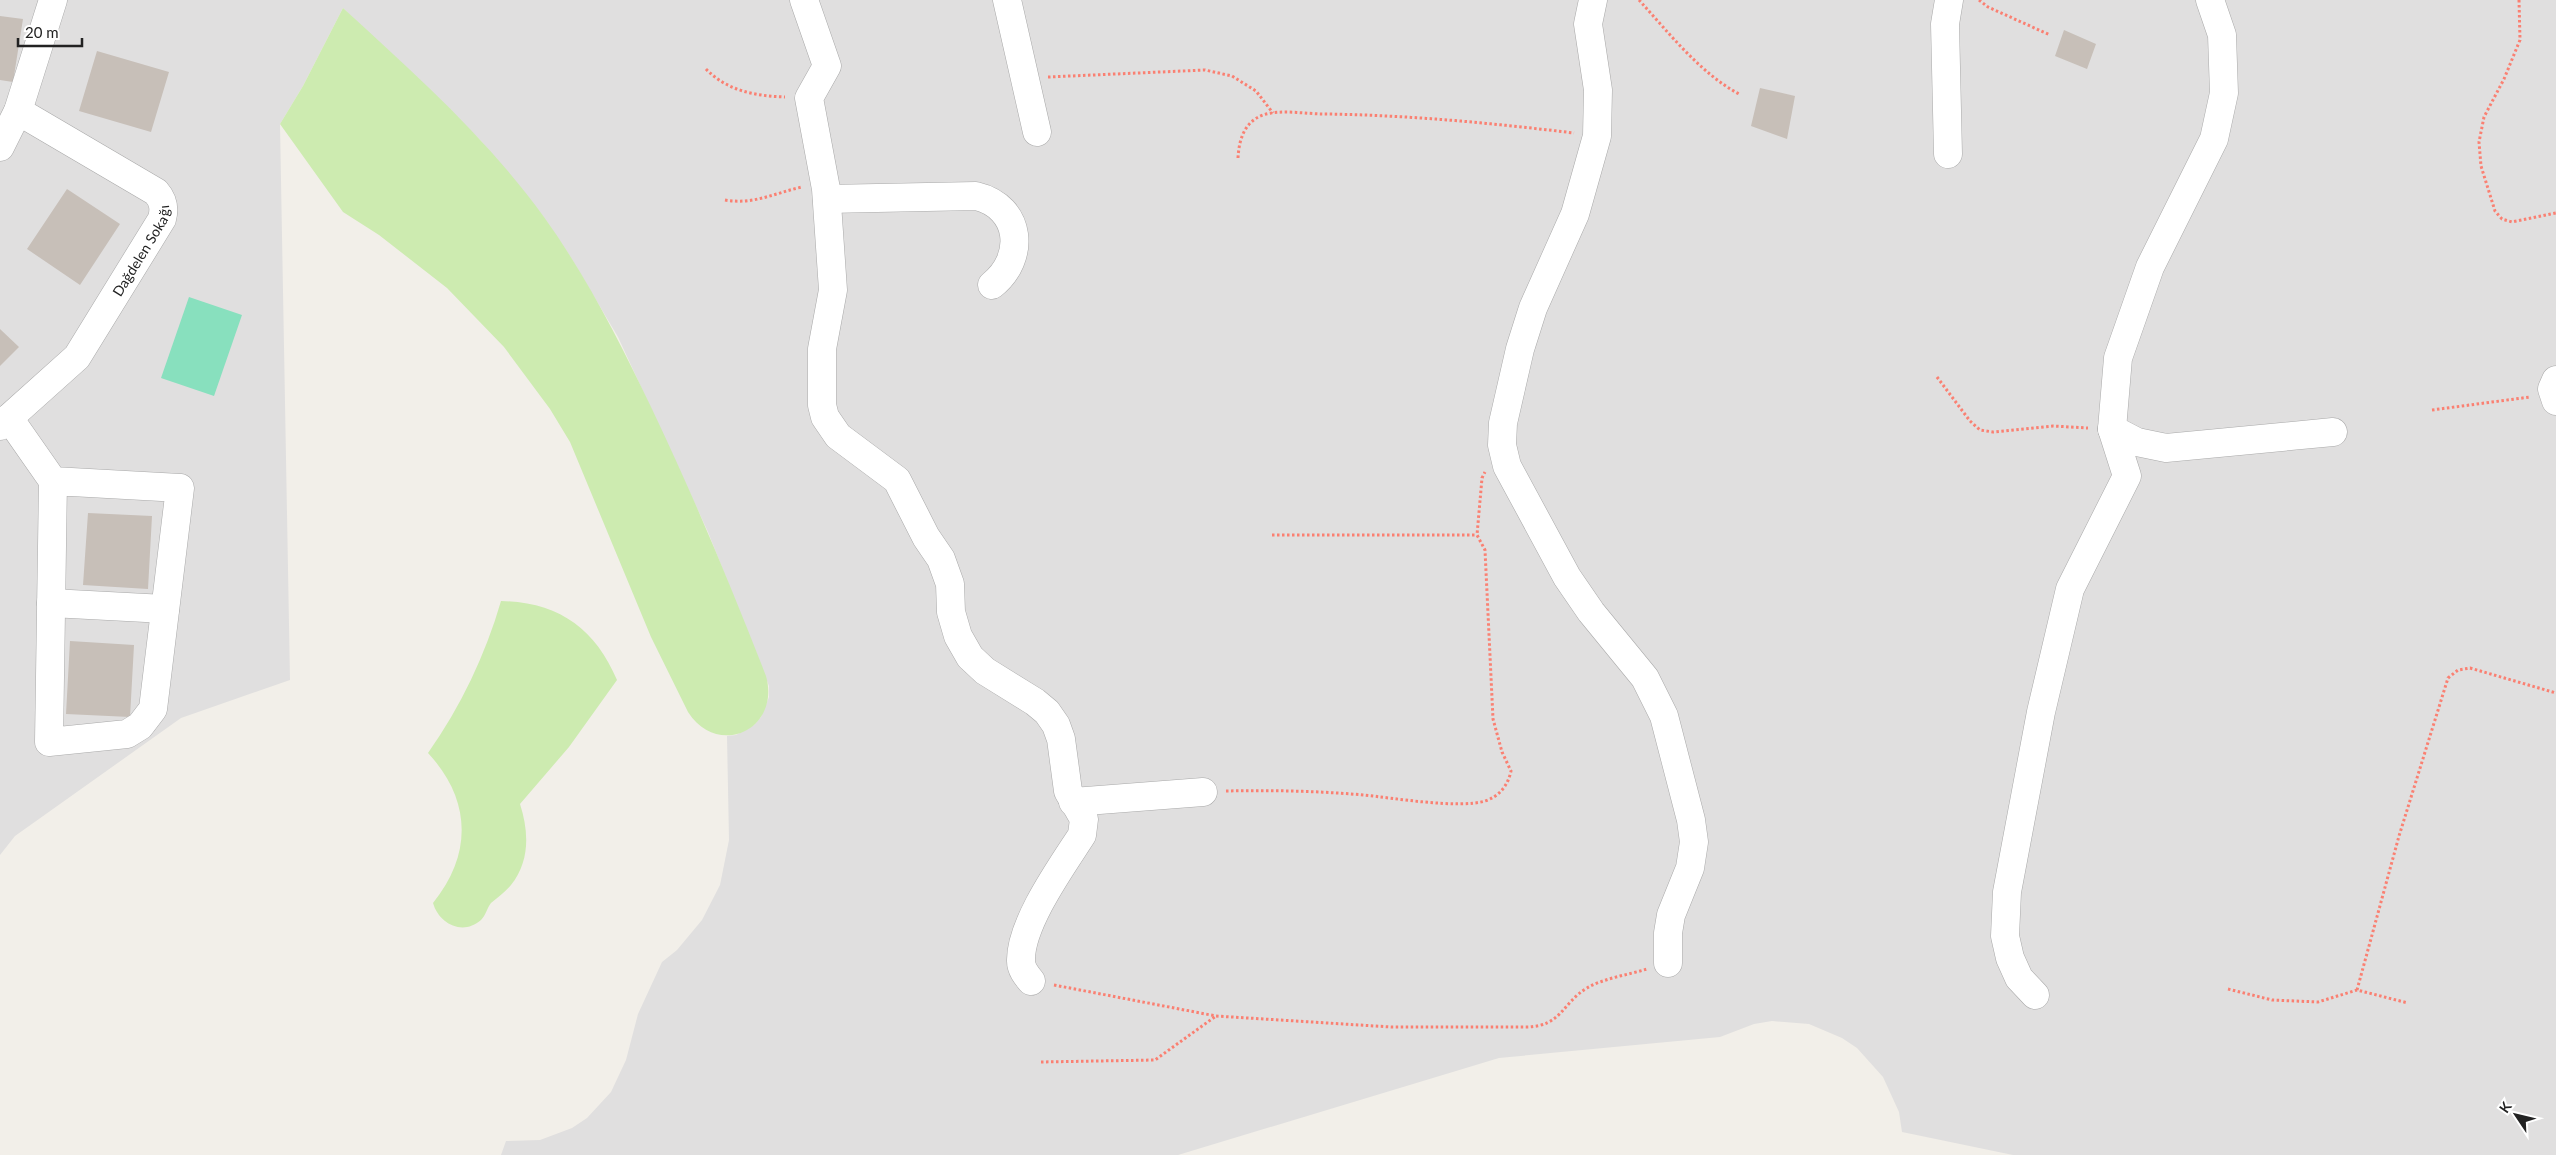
<svg xmlns="http://www.w3.org/2000/svg" width="2556" height="1155" font-family="Lato,sans-serif">
	<rect width="100%" height="100%" fill="#f2efe9"/>
	<path fill="#e0dfdf" d="M0 0H2556V1155H2013L1902 1132 1899 1112 1883 1077 1857 1048 1842 1038 1809 1024 1772 1021 1754 1024 1720 1037 1499 1058 1178 1155H501L506 1141 540 1140 572 1128 587 1118 611 1092 626 1060 638 1014 662 962 677 950 702 920 720 885 729 840 727 736 736 735 754 725 761 717 769 697V686L708 532 618 337 570 256 543 216 481 141 343 8 303 86 280 124 290 680 181 718 15 836 0 855Z"/>
	<path fill="#cdebb0" d="M343 8C414 73 487 138 544 217 587 277 620 342 652 409 694 497 731 586 766 676 781 729 718 759 688 712L651 637 570 442 550 409 504 347 447 288 379 235 343 212 280 124 303 86Z
		M501 601C558 602 595 628 617 680L569 747 520 804C529 832 530 861 511 885 505 892 498 897 491 903 487 908 486 915 481 920 463 936 439 924 433 903 473 854 471 799 428 753 461 706 485 656 501 601Z"/>
	<path fill="#88e0be" d="M189 297 242 315 214 396 161 378Z"/>
	<path fill="#c7bfb8" d="M0 16 23 19 13 82 0 80Z
		M2064 30 2096 44 2087 69 2055 56Z
		M97 51 169 72 151 132 79 111Z
		M1760 88 1795 96 1787 139 1751 126Z
		M67 189 120 224 80 285 27 249Z
		M0 329 19 347 0 366Z
		M88 513 152 516 148 589 83 585Z
		M70 641 134 645 130 717 66 714Z"/>
	<g fill="none" stroke-linecap="round" stroke-linejoin="round">
		<g stroke="#a9a9a9" stroke-width="29">
			<g id="minor">
				<path d="M804 0 827 66 809 98 826 189 833 290 822 349V405L825 417 838 436 897 480 926 537 941 559 950 584 951 612 958 636 970 657 985 671 1035 702 1047 712 1056 725 1061 739 1068 791 1084 819 1082 835C1062 866 1020 924 1021 961 1021 969 1026 975 1031 981"/>
				<path d="M1007 0 1037 132"/>
				<path d="M1593 0 1588 24 1598 90 1597 136 1575 214 1533 308 1520 349 1503 423 1502 445 1507 466 1567 577 1591 612 1645 678 1664 716 1691 820 1694 842 1690 868 1671 915 1668 933V963"/>
				<path d="M0 147 18 111 53 0"/>
				<path d="M1948 154 1945 24 1949 0"/>
				<path d="M827 199 976 196C1022 207 1026 258 992 285"/>
				<path d="M2556 380 2552 389 2556 401"/>
				<path d="M9 418 53 481 49 742 127 734 140 726 153 709 180 488 53 481"/>
				<path id="s1" d="M0 426 77 357 162 219C165 208 163 200 156 192L18 111"/>
				<path d="M2112 429 2137 442 2166 448 2333 432"/>
				<path d="M51 603 165 609"/>
				<path d="M1073 802 1203 792"/>
				<path d="M2035 995 2019 978 2010 958 2005 936 2007 892 2041 712 2070 589 2127 476 2112 429 2118 358 2150 267 2214 139 2224 93 2222 35 2210 0"/>
			</g>
		</g>
		<path stroke="#fa8072" stroke-width="3" stroke-dasharray="2.5 2.5" stroke-linecap="butt" d="M1639 0C1669 33 1700 73 1739 94
			M1979 0 1988 7 2050 35
			M2519 0 2520 40 2504 79 2484 117 2479 142 2481 166 2495 211 2502 219 2512 222 2556 213
			M706 69C727 91 756 96 785 97
			M1048 77 1205 70 1232 76 1256 91 1273 113
			M1238 158C1239 140 1244 122 1263 115 1281 109 1305 114 1324 114 1408 115 1491 123 1574 133
			M725 200C753 205 775 193 802 187
			M1937 377 1970 421 1980 430 1993 432 2053 426 2088 428
			M2432 410 2530 397
			M1272 535H1477
			M1226 791C1272 790 1318 791 1364 795 1393 798 1459 809 1485 801 1500 796 1508 785 1511 771L1502 752 1493 719 1485 550 1477 535 1482 478 1485 472
			M1054 985 1216 1016 1391 1027H1527C1562 1026 1562 1003 1587 988 1604 978 1628 975 1647 969
			M2228 989 2272 1000 2318 1002 2357 990 2408 1003
			M2357 990 2399 836 2448 678 2458 670 2470 668 2556 693
			M1041 1062 1155 1060 1216 1016"/>
		<use href="#minor" stroke="#fff" stroke-width="28"/>
	</g>
	<g text-anchor="middle" dominant-baseline="central" stroke-width="4" stroke-linejoin="round" paint-order="stroke">
		<g font-size="14" fill="#222" stroke="#fff">
			<text stroke="none"><textPath href="#s1" startOffset="228">Dağdelen Sokağı</textPath></text>
		</g>
	</g>
	<g transform="translate(2516 1115) rotate(305)" stroke="#ffffff" stroke-width="4" paint-order="stroke">
	<path d="M0-4L9 19L0 12L-9 19Z" fill="#222222"/>
	<text y="-8" font-size="14" font-weight="bold" text-anchor="middle" fill="#222222">K</text>
	</g>
	<path d="M18 38v8h64v-8" fill="none" stroke="#222222" stroke-width="2.5"/>
	<text x="25" y="38" font-size="15" fill="#222222" stroke="#ffffff" stroke-width="4" paint-order="stroke">20 m</text>
</svg>
